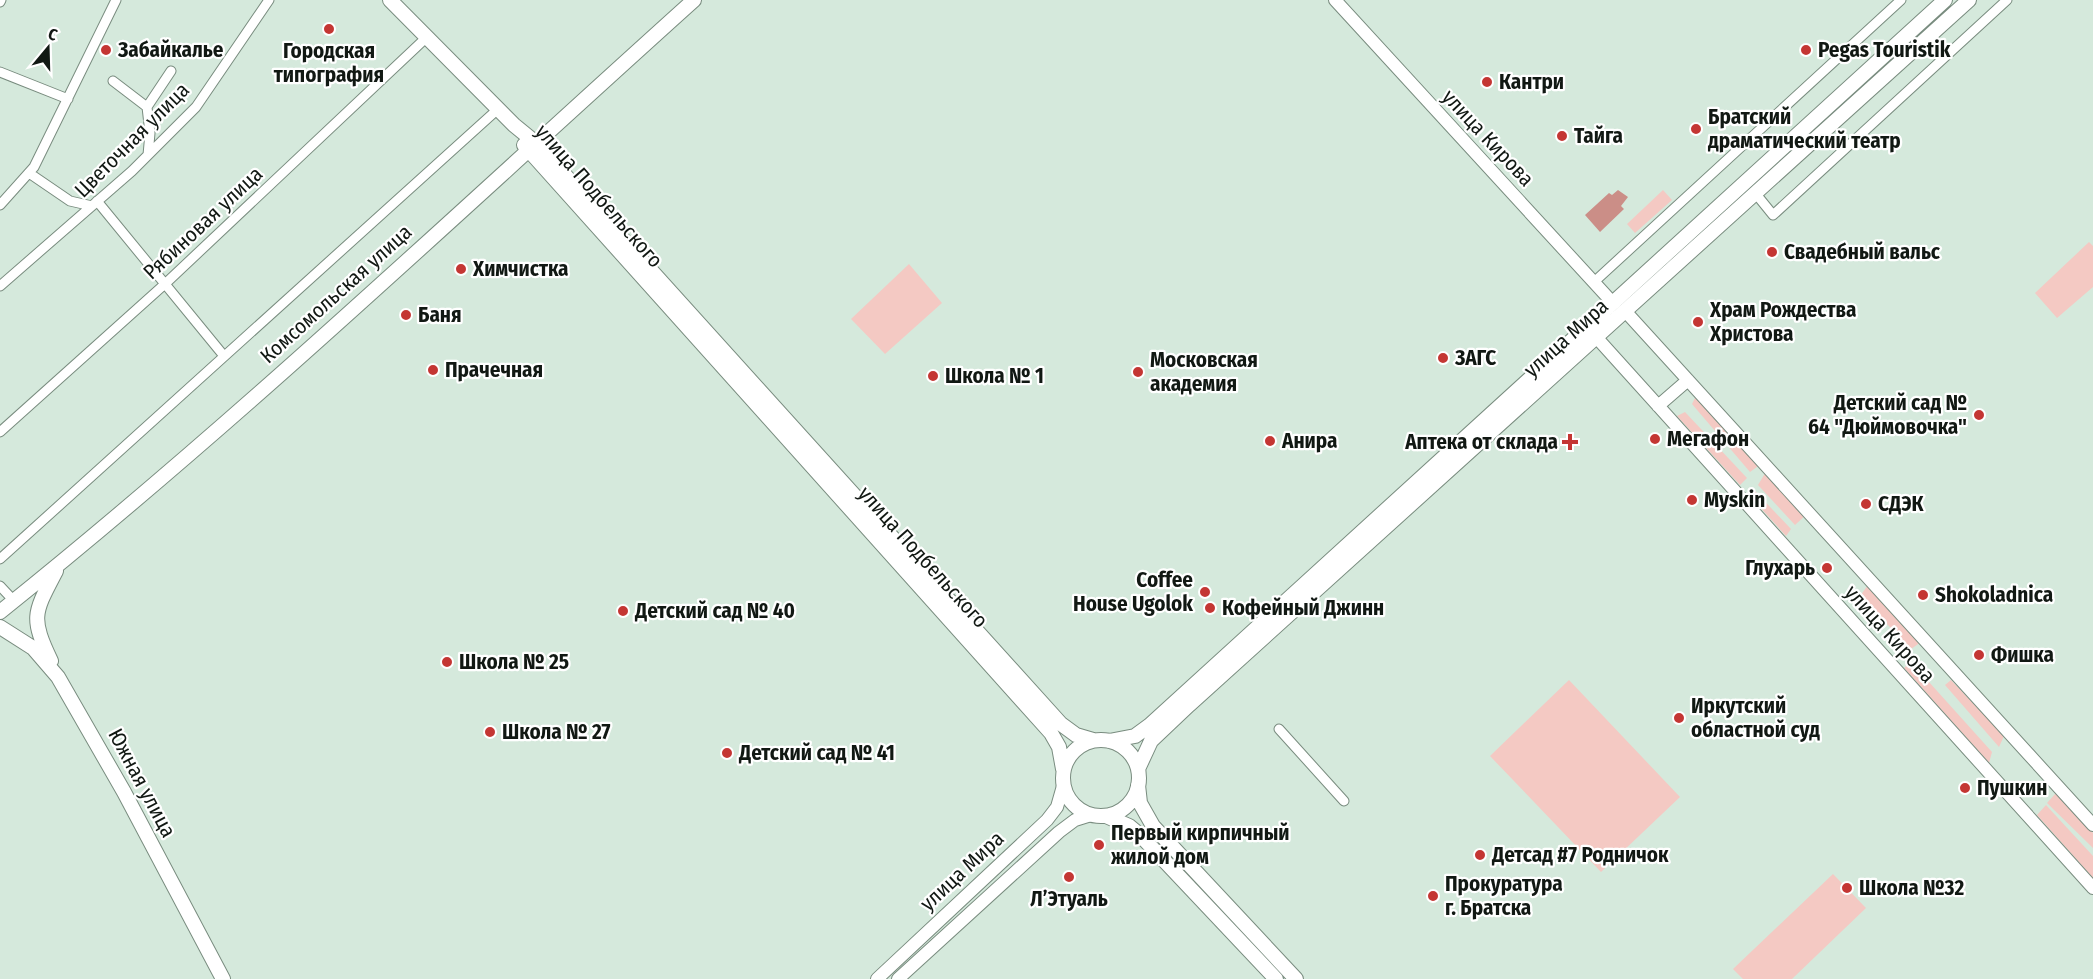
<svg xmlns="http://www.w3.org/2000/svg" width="2093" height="979" font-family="'Fira Sans Condensed',sans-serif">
	<rect width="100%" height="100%" fill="#d5e9dc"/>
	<path fill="#f4c9c3" d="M1663 190 1672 200 1635 233 1627 224Z
		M2089 242 2093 246V287L2057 318 2035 293Z
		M909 264 942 303 885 354 851 319Z
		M1697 394 1761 464 1750 472 1692 404Z
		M1685 412 1747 478 1740 485 1677 416Z
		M1767 470 1807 514 1795 525 1758 485Z
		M1754 490 1791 529 1786 536 1748 494Z
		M1868 585 1921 642 1911 649 1860 596Z
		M1911 662 1992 752 1989 763 1904 668Z
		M1569 680 1680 797 1601 872 1490 756Z
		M1951 680 2004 736 1999 747 1945 685Z
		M2056 793 2093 833V848L2047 803Z
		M2046 805 2093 856V878L2037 815Z
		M1833 874 1866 908 1792 979H1743L1733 969Z"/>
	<path fill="#cb8e87" d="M1618 190 1628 197 1621 206 1624 209 1600 232 1585 215 1609 193 1612 195Z"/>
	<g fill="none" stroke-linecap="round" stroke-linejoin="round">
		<g stroke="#798c7f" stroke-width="11">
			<path id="minor" d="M0 2 1 0
				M0 72 68 99
				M113 81 147 107 150 133 148 155
				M147 107 171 71
				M29 173 70 201 92 206
				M1756 194 1773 215 2007 0
				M97 201 224 356
				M0 205 34 167 116 0
				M1594 282 1901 0
				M0 286 132 171 196 107 269 0
				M0 432 166 283 428 36
				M0 559 498 109
				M0 586 14 601
				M1279 729 1344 801"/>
		</g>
		<g stroke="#798c7f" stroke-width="14">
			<path id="tertiary" d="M1335 0 1612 302
				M1626 312 2093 825
				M1597 338 2093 888
				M1658 406 1688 380
				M877 979 1047 820 1057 807 1063 786
				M898 979 1059 832 1075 820 1091 815"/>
		</g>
		<g stroke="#798c7f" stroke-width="16">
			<path id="secondary" d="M390 0 514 125 536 143 1061 724 1076 735 1093 740
				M524 145 1051 733 1059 747 1063 769
				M0 612C241 419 465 206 694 0
				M0 627 33 648 58 677 124 792 223 979
				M51 661C30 617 34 613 56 571
				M1063 778a38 38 0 1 1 76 0a38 38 0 1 1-76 0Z
				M1109 741 1135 736 1150 725 1945 0
				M1138 769 1151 741 1189 705 1969 0
				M1138 785 1140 803 1153 826 1296 979
				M1106 816 1129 826 1141 836 1276 979"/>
		</g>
		<use href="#minor" stroke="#fff" stroke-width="9"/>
		<use href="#tertiary" stroke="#fff" stroke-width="12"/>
		<use href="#secondary" stroke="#fff" stroke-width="14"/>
	</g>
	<g fill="#c43633" stroke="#fff" stroke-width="2">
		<circle cx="329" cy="29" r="6"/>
		<circle cx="106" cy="50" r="6"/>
		<circle cx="1806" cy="50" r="6"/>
		<circle cx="1487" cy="82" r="6"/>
		<circle cx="1696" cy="129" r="6"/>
		<circle cx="1562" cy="136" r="6"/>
		<circle cx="1772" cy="252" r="6"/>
		<circle cx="461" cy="269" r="6"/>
		<circle cx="406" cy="315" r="6"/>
		<circle cx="1698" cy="322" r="6"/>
		<circle cx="1443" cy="358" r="6"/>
		<circle cx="433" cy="370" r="6"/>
		<circle cx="1138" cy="372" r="6"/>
		<circle cx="933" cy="376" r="6"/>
		<circle cx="1979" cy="415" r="6"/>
		<circle cx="1655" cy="439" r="6"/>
		<circle cx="1270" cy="441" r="6"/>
		<path d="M1567 433h6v6h6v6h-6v6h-6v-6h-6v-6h6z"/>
		<circle cx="1692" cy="500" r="6"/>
		<circle cx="1866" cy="504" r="6"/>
		<circle cx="1827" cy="568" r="6"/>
		<circle cx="1205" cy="592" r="6"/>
		<circle cx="1923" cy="595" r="6"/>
		<circle cx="1210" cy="608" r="6"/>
		<circle cx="623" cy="611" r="6"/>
		<circle cx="1979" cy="655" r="6"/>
		<circle cx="447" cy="662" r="6"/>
		<circle cx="1679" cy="718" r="6"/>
		<circle cx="490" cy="732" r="6"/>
		<circle cx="727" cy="753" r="6"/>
		<circle cx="1965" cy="788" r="6"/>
		<circle cx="1099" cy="845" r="6"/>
		<circle cx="1480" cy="855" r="6"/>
		<circle cx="1069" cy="877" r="6"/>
		<circle cx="1847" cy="888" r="6"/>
		<circle cx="1433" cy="896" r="6"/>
	</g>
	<g text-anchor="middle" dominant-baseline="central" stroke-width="4.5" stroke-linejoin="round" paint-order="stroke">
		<g font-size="21" font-weight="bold" fill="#111813" stroke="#fff" text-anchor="start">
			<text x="118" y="50">Забайкалье</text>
			<text x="1818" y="50">Pegas Touristik</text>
			<text x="329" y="51" text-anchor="middle">Городская<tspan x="329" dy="24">типография</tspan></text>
			<text x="1499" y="82">Кантри</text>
			<text x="1708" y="117">Братский<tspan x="1708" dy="24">драматический театр</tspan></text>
			<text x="1574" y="136">Тайга</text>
			<text x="1784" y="252">Свадебный вальс</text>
			<text x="473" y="269">Химчистка</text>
			<text x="1710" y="310">Храм Рождества<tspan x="1710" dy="24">Христова</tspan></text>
			<text x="418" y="315">Баня</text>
			<text x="1455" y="358">ЗАГС</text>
			<text x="1150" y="360">Московская<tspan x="1150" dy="24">академия</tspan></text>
			<text x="445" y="370">Прачечная</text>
			<text x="945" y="376">Школа № 1</text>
			<text x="1967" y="403" text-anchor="end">Детский сад №<tspan x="1967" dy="24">64 "Дюймовочка"</tspan></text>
			<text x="1667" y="439">Мегафон</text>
			<text x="1282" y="441">Анира</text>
			<text x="1558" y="442" text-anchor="end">Аптека от склада</text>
			<text x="1704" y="500">Myskin</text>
			<text x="1878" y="504">СДЭК</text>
			<text x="1815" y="568" text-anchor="end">Глухарь</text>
			<text x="1193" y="580" text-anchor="end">Coffee<tspan x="1193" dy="24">House Ugolok</tspan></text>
			<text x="1935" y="595">Shokoladnica</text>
			<text x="1222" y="608">Кофейный Джинн</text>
			<text x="635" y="611">Детский сад № 40</text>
			<text x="1991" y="655">Фишка</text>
			<text x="459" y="662">Школа № 25</text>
			<text x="1691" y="706">Иркутский<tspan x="1691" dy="24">областной суд</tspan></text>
			<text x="502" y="732">Школа № 27</text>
			<text x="739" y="753">Детский сад № 41</text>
			<text x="1977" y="788">Пушкин</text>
			<text x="1111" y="833">Первый кирпичный<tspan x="1111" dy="24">жилой дом</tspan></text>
			<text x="1492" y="855">Детсад #7 Родничок</text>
			<text x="1445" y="884">Прокуратура<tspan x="1445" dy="24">г. Братска</tspan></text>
			<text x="1859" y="888">Школа №32</text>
			<text x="1069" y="899" text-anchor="middle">Л’Этуаль</text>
		</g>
		<g font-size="21" fill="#111813" stroke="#fff">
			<text transform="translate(1488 138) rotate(47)">улица Кирова</text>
			<text transform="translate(132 140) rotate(-45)">Цветочная улица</text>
			<text transform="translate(599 196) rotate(49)">улица Подбельского</text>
			<text transform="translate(203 223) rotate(-43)">Рябиновая улица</text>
			<text transform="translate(336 294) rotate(-42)">Комсомольская улица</text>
			<text transform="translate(1566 338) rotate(-42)">улица Мира</text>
			<text transform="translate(923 557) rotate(48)">улица Подбельского</text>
			<text transform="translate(1890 634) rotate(48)">улица Кирова</text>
			<text transform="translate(142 783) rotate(62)">Южная улица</text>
			<text transform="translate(962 871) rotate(-43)">улица Мира</text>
		</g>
	</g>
	<g transform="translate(48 48) rotate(19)" stroke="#ffffff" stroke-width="4.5" paint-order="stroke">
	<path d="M0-4.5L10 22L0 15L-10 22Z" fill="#111813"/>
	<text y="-9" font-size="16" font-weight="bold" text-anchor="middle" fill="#111813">С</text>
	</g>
</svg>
